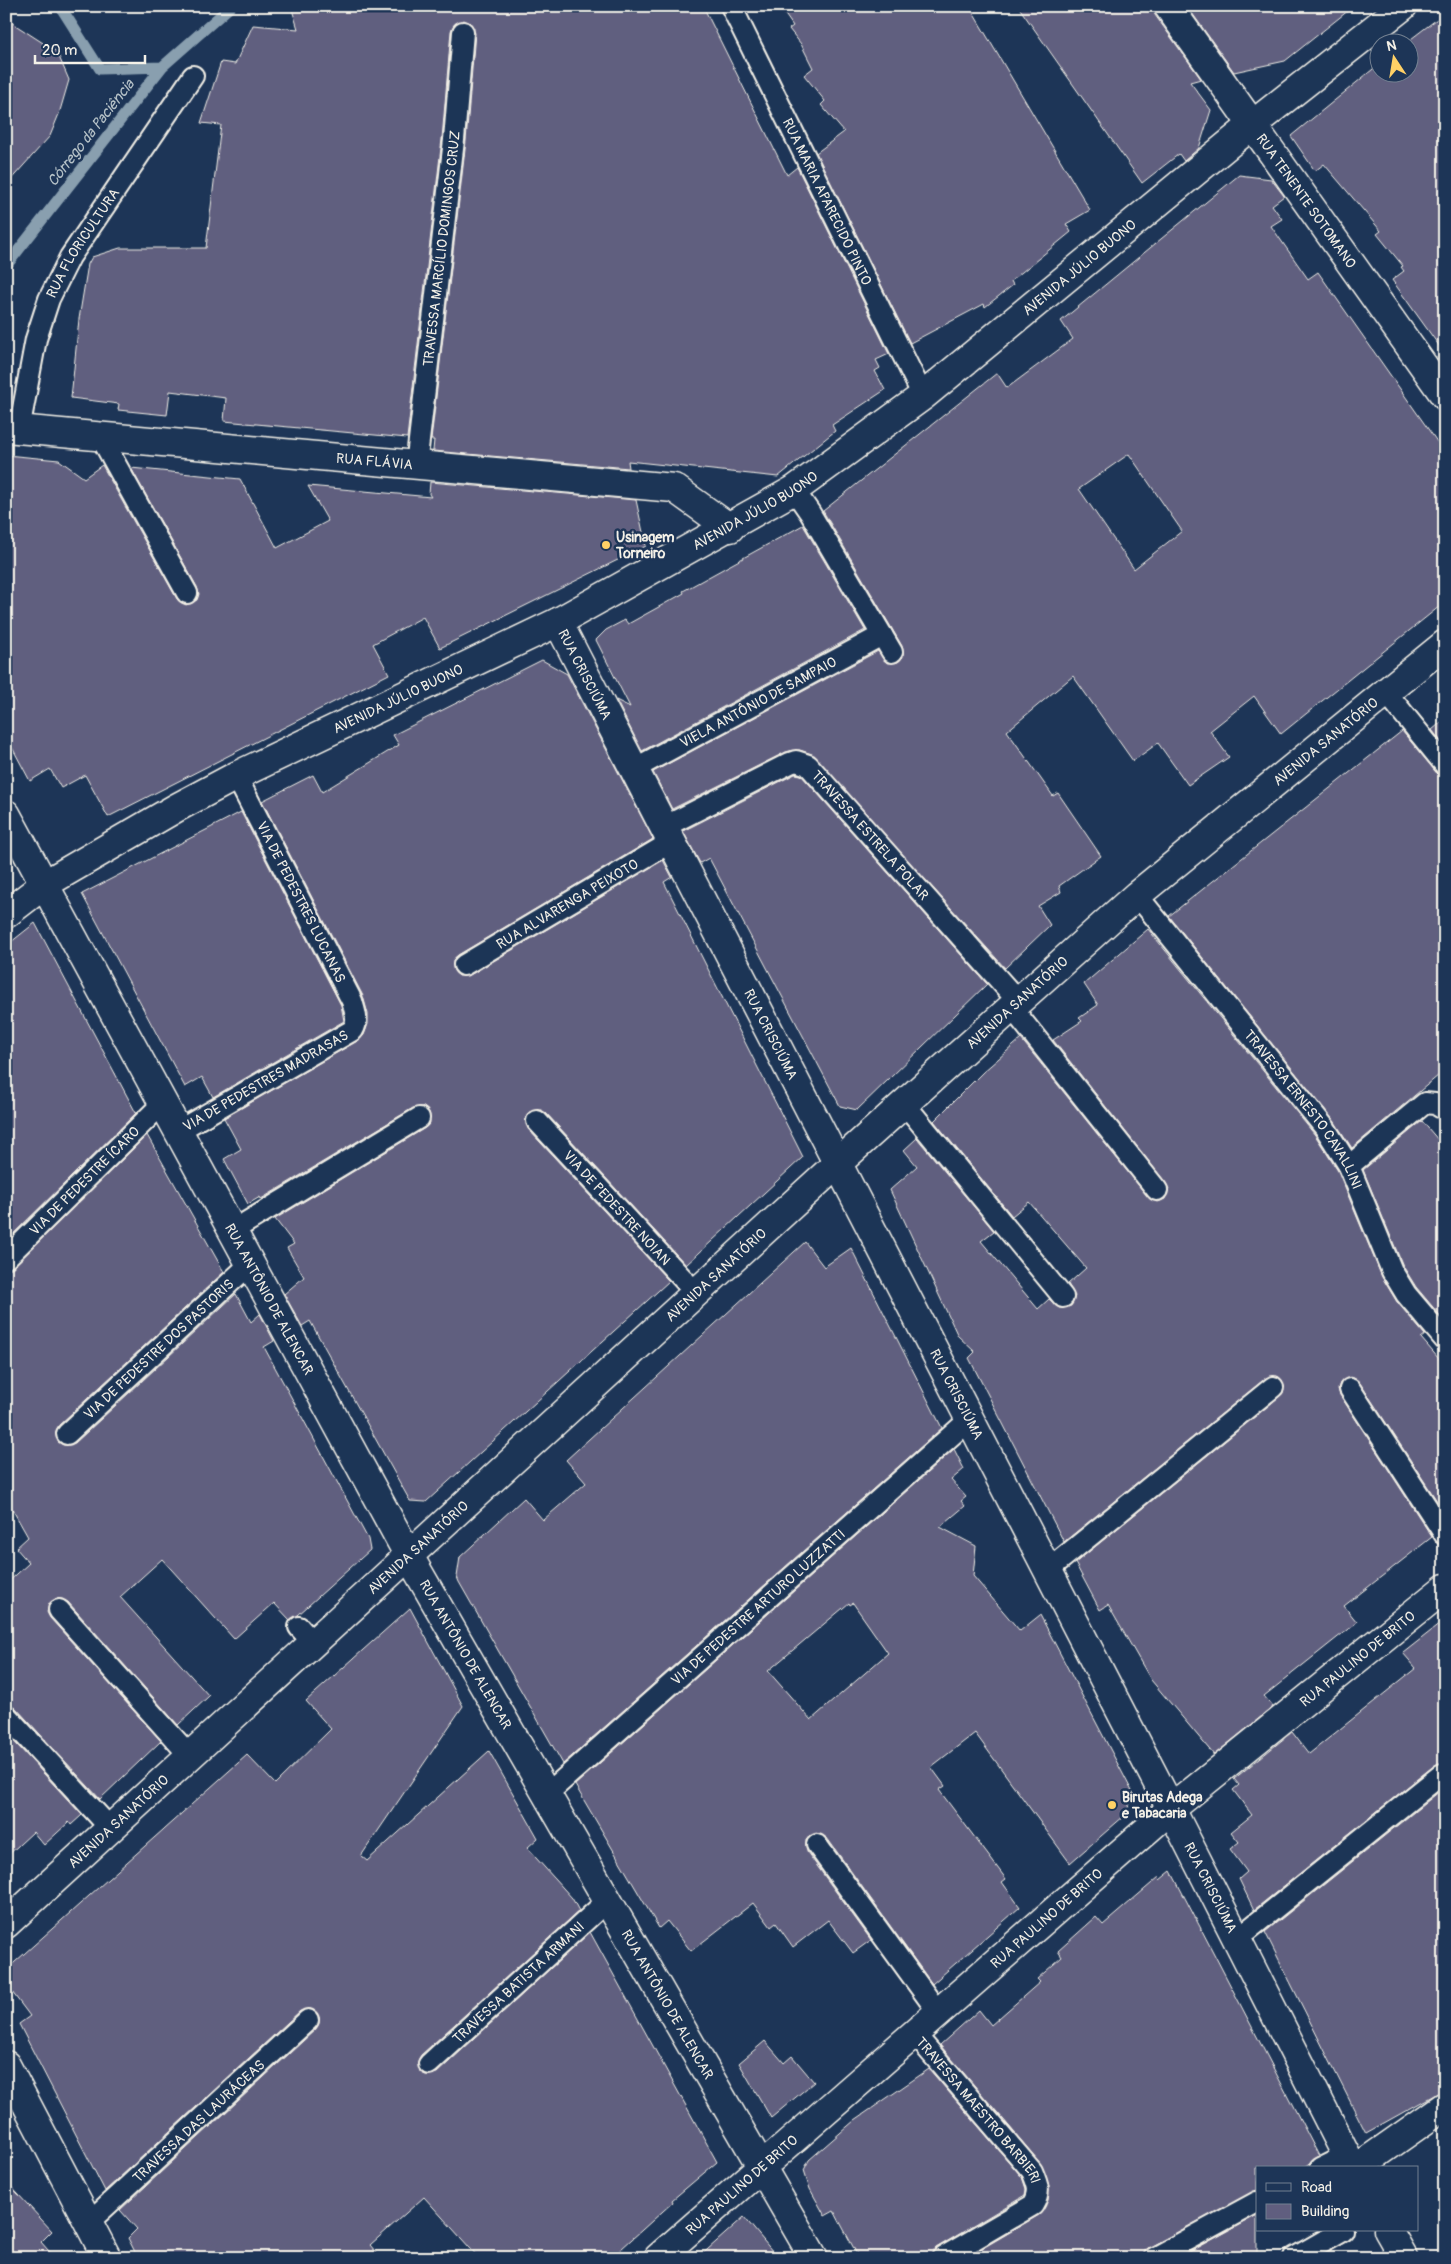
<svg xmlns="http://www.w3.org/2000/svg" width="1451" height="2264" font-family="Pangolin,sans-serif">
	<rect width="100%" height="100%" fill="#1d3557"/>
	<filter id="ink" filterUnits="userSpaceOnUse"><feTurbulence type="fractalNoise" baseFrequency=".02" numOctaves="2"/><feDisplacementMap in="SourceGraphic" scale="10" xChannelSelector="R" yChannelSelector="G"/><feConvolveMatrix kernelMatrix="1 2 1 2 8 2 1 2 1" color-interpolation-filters="sRGB"/></filter>
	<g filter="url(#ink)">
		<g fill="none" stroke-linecap="round" stroke-linejoin="round">
			<path stroke="#899faf" stroke-width="11" d="M60 6 100 69 162 67
				M6 266 162 67 231 6"/>
		</g>
		<path fill="#605e7f" stroke="#f4f1e8" fill-rule="evenodd" d="M291 6H703L787 175 797 167 889 354 876 360 880 368 875 371 885 390 832 425 835 431 778 477 628 461 629 468 433 451 434 440H431L466 141 475 33 470 23 464 20 454 25 451 31 442 139 407 438 224 421 226 398 170 391 167 415 118 410 119 404 71 398 79 319 88 264 92 257 120 248H206L221 125 201 123 221 62 235 64 253 25 298 29Z
			M779 6H969L1090 210 1066 224 1071 232 1011 281 1013 285 985 307 984 304 910 343 816 153 844 132 821 105 825 101 804 75 813 68 801 44 789 29 793 26Z
			M1018 6H1153L1155 15 1201 79 1190 82 1211 110 1199 148 1184 161 1179 154 1142 183Z
			M1187 6H1354L1285 61 1234 72Z
			M1445 13V354L1392 280 1404 271 1401 267 1403 266 1377 234 1381 231 1324 164 1315 171 1291 136 1378 65V72H1408V42H1407Z
			M6 19 57 52 69 80 59 114 50 136 6 185Z
			M1239 175 1271 179 1284 196 1272 205 1282 219 1271 226 1308 279 1318 272 1445 453V602L1281 734 1254 696 1210 731 1229 757 1188 785 1158 743 1133 761 1073 676 1007 731 1053 796 1058 793 1101 856 1059 886 1061 892 1038 906 1050 925 1005 968 812 754 799 750 786 752 672 809 653 772 878 651 887 663 898 662 903 657 902 646 823 511 997 373 1007 388 1073 339 1061 321ZM1129 454 1182 531 1134 569 1079 489Z
			M6 455 59 460 84 478 102 465 177 599 186 605 197 600 199 594 197 587 131 468 240 479 277 548 328 521 308 486 431 497 429 494 430 482 636 500 646 546 440 648 423 617 373 644 389 674 108 817 85 775 61 788 50 769 30 781 6 736Z
			M803 525 865 630 642 751 616 700 630 707 596 640 606 630 625 620 628 624 684 593 683 591Z
			M542 660 567 674 653 839 458 955 453 960 454 971 459 976 470 975 663 860 672 877 664 882 803 1157 686 1265 546 1113 540 1110 529 1112 526 1118 528 1129 669 1281 426 1502 410 1501 310 1321 302 1326 284 1294 304 1277 287 1248 294 1244 275 1219 425 1128 430 1123 429 1112 424 1107 413 1108 261 1199 260 1197 248 1204 224 1159 241 1149 224 1118 359 1040 364 1035 368 1024V1014L363 996 262 801 313 775 322 792 399 745 393 735Z
			M1445 719V746L1432 730Z
			M1402 731 1436 772 1445 777V1070L1352 1148 1334 1121 1169 916Z
			M795 774 801 775 987 984 857 1110 840 1106 709 858 700 863 683 831Z
			M241 812 341 1005 344 1021 213 1097 202 1077 185 1087 82 894Z
			M35 923 136 1113 6 1241V946Z
			M1148 929 1315 1135 1338 1171 1382 1277 1397 1302 1425 1335 1421 1338 1445 1366V1513L1360 1383 1350 1377 1340 1383 1338 1389 1340 1395 1432 1537 1344 1606 1357 1622 1264 1696 1273 1707 1214 1755 1151 1680 1108 1605 1100 1610 1075 1563 1280 1396 1284 1391 1282 1380 1277 1376 1266 1378 1064 1542 969 1358 975 1352 958 1336 890 1190 917 1166 904 1150 917 1138 994 1231 981 1241 1038 1309 1049 1299 1059 1308 1071 1306 1075 1296 1068 1284 1086 1268 1029 1202 1012 1216 934 1121 983 1072 1021 1039 1148 1197 1158 1202 1165 1199 1169 1189 1166 1183 1053 1040 1082 1021 1079 1018 1098 1005 1084 984Z
			M1422 1121 1445 1148V1318L1443 1319 1416 1287 1403 1266 1363 1170Z
			M147 1135 224 1272 59 1425 56 1431 58 1442 64 1445 75 1443 236 1294 251 1322 260 1314 274 1341 264 1347 368 1539 370 1550 298 1615 290 1620 274 1603 234 1639 162 1559 120 1597 209 1696 178 1725 68 1602 57 1598 51 1602 47 1612 50 1618 161 1741 100 1799 15 1707 6 1703V1584L29 1563 16 1548 28 1537 6 1498V1270L14 1266Z
			M805 1242 824 1267 851 1248 942 1428 563 1764 459 1582 457 1577 460 1557 524 1498 543 1520 586 1483 566 1460Z
			M954 1449 964 1469 951 1480 966 1497 961 1501 965 1506 940 1527 976 1546 973 1576 1020 1631 1040 1615 1134 1795 1124 1816 1070 1863 975 1733 931 1767 945 1786 939 1790 1006 1879 1002 1882 1020 1907 932 1984 827 1838 816 1833 806 1840 807 1852 871 1940 853 1953 828 1920 793 1947 776 1923 771 1927 753 1903 691 1951 667 1921 659 1928 575 1785ZM849 1603 850 1605 853 1603 888 1653 811 1720 768 1671Z
			M410 1608 463 1706 361 1856 367 1861 489 1751 538 1838 527 1848 572 1898 579 1911 421 2055 418 2061 420 2072 426 2075 437 2073 590 1932 717 2162 672 2200 673 2202 611 2258H479L424 2197 370 2245 381 2258H138L128 2238 137 2229 120 2210 316 2029 319 2023V2017L311 2009 300 2011 105 2191 19 2024 30 2016 6 1984V1970L247 1755 275 1784 331 1729 306 1701Z
			M1445 1620V1763L1435 1765 1254 1910 1239 1879 1247 1872 1230 1849 1239 1842 1231 1832 1252 1815 1233 1790 1239 1785 1234 1779 1292 1732 1309 1754 1416 1668 1403 1653Z
			M6 1733 82 1815 71 1825 69 1822 44 1845 33 1832 6 1857Z
			M1445 1787V2089L1366 2133 1265 1932Z
			M1171 1871 1319 2156 1304 2168H1257V2190L1148 2248 1142 2258H966L1039 2215 1048 2200 1049 2186 1041 2164 940 2045 979 2010 991 2025 1040 1982 1037 1979 1062 1957 1058 1951 1096 1917 1103 1925 1159 1877 1160 1880Z
			M765 2041 784 2063 792 2056 814 2082 771 2118 739 2063Z
			M929 2069 1022 2177 1026 2189 1025 2195 936 2248 930 2258H859L834 2211 825 2216 810 2189 804 2170 809 2160 855 2120Z
			M6 2181 52 2231 41 2242 55 2258H6Z
			M1257 2215V2258H1179Z
			M744 2217 778 2258H698Z"/>
		<g fill="none" stroke-linecap="round" stroke-linejoin="round">
			<g stroke="#f4f1e8" stroke-width="24">
				<g id="lane">
					<path id="s1" d="M731 6 923 396"/>
					<path id="s2" d="M19 430 36 339 49 299 70 257 193 76"/>
					<path d="M100 436 187 593"/>
					<path id="s3" d="M416 466 454 140 463 32"/>
					<path d="M794 490 810 513 892 652"/>
					<path d="M1386 692 1445 765"/>
					<path id="s4" d="M634 769 882 635"/>
					<path id="s5" d="M664 827 790 763 796 761 808 765 1018 1001"/>
					<path id="s6" d="M1137 895 1325 1128 1349 1166 1392 1271 1406 1294 1445 1340"/>
					<path id="s7" d="M464 965 671 842"/>
					<path d="M1012 1008 1157 1190"/>
					<path d="M904 1103 1063 1297"/>
					<path id="s8" d="M537 1121 696 1293"/>
					<path id="s9" d="M178 1131 353 1030C359 1020 355 1012 352 1001L236 776"/>
					<path d="M1349 1166 1425 1103 1435 1104 1445 1110"/>
					<path d="M232 1231 419 1118"/>
					<path id="s10" d="M6 1258 163 1103"/>
					<path d="M1350 1389 1445 1535"/>
					<path id="s11" d="M67 1434 250 1264"/>
					<path d="M1048 1570 1273 1387"/>
					<path d="M59 1610 190 1756"/>
					<path d="M299 1627 313 1643"/>
					<path d="M6 1715 111 1829"/>
					<path id="s12" d="M547 1794 970 1419"/>
					<path d="M817 1845 938 2012"/>
					<path d="M1237 1939 1442 1774"/>
					<path id="s13" d="M914 2033 1032 2171C1038 2185 1041 2192 1033 2205L942 2258"/>
					<path id="s14" d="M429 2064 608 1900"/>
					<path d="M1321 2168 1347 2155"/>
					<path id="s15" d="M89 2222 308 2020"/>
					<path d="M1154 2258 1257 2202"/>
					<path d="M1294 2258 1343 2230"/>
				</g>
			</g>
			<g stroke="#f4f1e8" stroke-width="31">
				<g id="street">
					<path id="s16" d="M1168 6 1445 396"/>
					<path id="s17" d="M6 428 674 488 730 528"/>
					<path id="s18" d="M558 622 1171 1809 1353 2168"/>
					<path id="s19" d="M6 814 409 1556 814 2258"/>
					<path d="M6 2065 107 2258"/>
					<path d="M1357 2168 1445 2106"/>
					<path d="M1388 2230 1404 2258"/>
					<path id="s20" d="M658 2258 1171 1809 1445 1588"/>
				</g>
			</g>
			<g stroke="#f4f1e8" stroke-width="31">
				<g id="secondary">
					<path id="s21" d="M6 914 45 884 176 808 236 776 558 622 794 490 923 396 1252 125 1403 6"/>
					<path id="s22" d="M6 1924 838 1163 1137 895 1445 644"/>
				</g>
			</g>
			<use href="#lane" stroke="#1d3557" stroke-width="20"/>
			<use href="#street" stroke="#1d3557" stroke-width="28"/>
			<use href="#secondary" stroke="#1d3557" stroke-width="28"/>
		</g>
	</g>
	<g fill="#ffd166" stroke="#1d3557" stroke-width="2">
		<circle cx="606" cy="545" r="5"/>
		<circle cx="1112" cy="1805" r="5"/>
	</g>
	<g text-anchor="middle" dominant-baseline="central" stroke-width="5" stroke-linejoin="round" paint-order="stroke">
		<g font-size="14" fill="#f4f1e8" stroke="#1d3557">
			<text stroke="none"><textPath href="#s1" startOffset="218">RUA MARIA APARECIDO PINTO</textPath></text>
			<text stroke="none"><textPath href="#s16" startOffset="239">RUA TENENTE SOTOMANO</textPath></text>
			<text stroke="none"><textPath href="#s2" startOffset="200">RUA FLORICULTURA</textPath></text>
			<text stroke="none"><textPath href="#s3" startOffset="219">TRAVESSA MARCÍLIO DOMINGOS CRUZ</textPath></text>
			<text stroke="none"><textPath href="#s21" startOffset="1258">AVENIDA JÚLIO BUONO</textPath></text>
			<text stroke="none"><textPath href="#s17" startOffset="370">RUA FLÁVIA</textPath></text>
			<text stroke="none"><textPath href="#s21" startOffset="852">AVENIDA JÚLIO BUONO</textPath></text>
			<text stroke="none"><textPath href="#s18" startOffset="59">RUA CRISCIÚMA</textPath></text>
			<text stroke="none"><textPath href="#s21" startOffset="448">AVENIDA JÚLIO BUONO</textPath></text>
			<text stroke="none"><textPath href="#s4" startOffset="141">VIELA ANTÔNIO DE SAMPAIO</textPath></text>
			<text stroke="none"><textPath href="#s22" startOffset="1772">AVENIDA SANATÓRIO</textPath></text>
			<text stroke="none"><textPath href="#s5" startOffset="254">TRAVESSA ESTRELA POLAR</textPath></text>
			<text transform="translate(301 902) rotate(63)">VIA DE PEDESTRES LUCANAS</text>
			<text stroke="none"><textPath href="#s7" startOffset="120">RUA ALVARENGA PEIXOTO</textPath></text>
			<text stroke="none"><textPath href="#s22" startOffset="1368">AVENIDA SANATÓRIO</textPath></text>
			<text stroke="none"><textPath href="#s18" startOffset="464">RUA CRISCIÚMA</textPath></text>
			<text stroke="none"><textPath href="#s9" startOffset="101">VIA DE PEDESTRES MADRASAS</textPath></text>
			<text stroke="none"><textPath href="#s6" startOffset="272">TRAVESSA ERNESTO CAVALLINI</textPath></text>
			<text stroke="none"><textPath href="#s10" startOffset="110">VIA DE PEDESTRE ÍCARO</textPath></text>
			<text stroke="none"><textPath href="#s8" startOffset="118">VIA DE PEDESTRE NOIAN</textPath></text>
			<text stroke="none"><textPath href="#s22" startOffset="962">AVENIDA SANATÓRIO</textPath></text>
			<text stroke="none"><textPath href="#s19" startOffset="552">RUA ANTÔNIO DE ALENCAR</textPath></text>
			<text stroke="none"><textPath href="#s11" startOffset="125">VIA DE PEDESTRE DOS PASTORIS</textPath></text>
			<text stroke="none"><textPath href="#s18" startOffset="869">RUA CRISCIÚMA</textPath></text>
			<text stroke="none"><textPath href="#s22" startOffset="558">AVENIDA SANATÓRIO</textPath></text>
			<text stroke="none"><textPath href="#s12" startOffset="282">VIA DE PEDESTRE ARTURO LUZZATTI</textPath></text>
			<text stroke="none"><textPath href="#s19" startOffset="958">RUA ANTÔNIO DE ALENCAR</textPath></text>
			<text stroke="none"><textPath href="#s20" startOffset="921">RUA PAULINO DE BRITO</textPath></text>
			<text stroke="none"><textPath href="#s22" startOffset="152">AVENIDA SANATÓRIO</textPath></text>
			<text stroke="none"><textPath href="#s18" startOffset="1424">RUA CRISCIÚMA</textPath></text>
			<text stroke="none"><textPath href="#s20" startOffset="516">RUA PAULINO DE BRITO</textPath></text>
			<text stroke="none"><textPath href="#s14" startOffset="121">TRAVESSA BATISTA ARMANI</textPath></text>
			<text stroke="none"><textPath href="#s19" startOffset="1362">RUA ANTÔNIO DE ALENCAR</textPath></text>
			<text stroke="none"><textPath href="#s13" startOffset="101">TRAVESSA MAESTRO BARBIERI</textPath></text>
			<text stroke="none"><textPath href="#s15" startOffset="149">TRAVESSA DAS LAURÁCEAS</textPath></text>
			<text stroke="none"><textPath href="#s20" startOffset="111">RUA PAULINO DE BRITO</textPath></text>
		</g>
		<g font-size="14" font-weight="bold" fill="#f4f1e8" stroke="#1d3557" text-anchor="start">
			<text x="616" y="537">Usinagem<tspan x="616" dy="16">Torneiro</tspan></text>
			<text x="1122" y="1797">Birutas Adega<tspan x="1122" dy="16">e Tabacaria</tspan></text>
		</g>
		<g font-size="15" font-style="italic" fill="#b5c1c7" stroke="#1d3557">
			<text transform="translate(91 133) rotate(-52)">Córrego da Paciência</text>
		</g>
	</g>
	<rect width="1451" height="2264" fill="none" stroke="#1d3557" stroke-width="25"/>
	<rect x="12" y="12" width="1426" height="2239" fill="none" stroke="#f4f1e8" stroke-width="2" filter="url(#ink)"/>
	<rect x="1256" y="2166" width="162" height="65" fill="#1d3557" stroke="#738091"/>
	<rect x="1266" y="2183" width="25" height="8" fill="#1d3557" stroke="#738091"/>
	<text x="1301" y="2192" font-size="15" fill="#f4f1e8">Road</text>
	<rect x="1266" y="2204" width="25" height="15" fill="#605e7f" stroke="#738091"/>
	<text x="1301" y="2216" font-size="15" fill="#f4f1e8">Building</text>
	<g transform="translate(1394 58) rotate(348)"><circle r="24" fill="#1d3557" stroke="#738091"/>
	<path d="M0-4L9 19L0 12L-9 19Z" fill="#ffd166"/>
	<text y="-8" font-size="14" font-weight="bold" text-anchor="middle" fill="#f4f1e8">N</text>
	</g>
	<path d="M35 55v8h110v-8" fill="none" stroke="#f4f1e8" stroke-width="2.5"/>
	<text x="42" y="55" font-size="15" fill="#f4f1e8" stroke="#1d3557" stroke-width="4" paint-order="stroke">20 m</text>
</svg>
